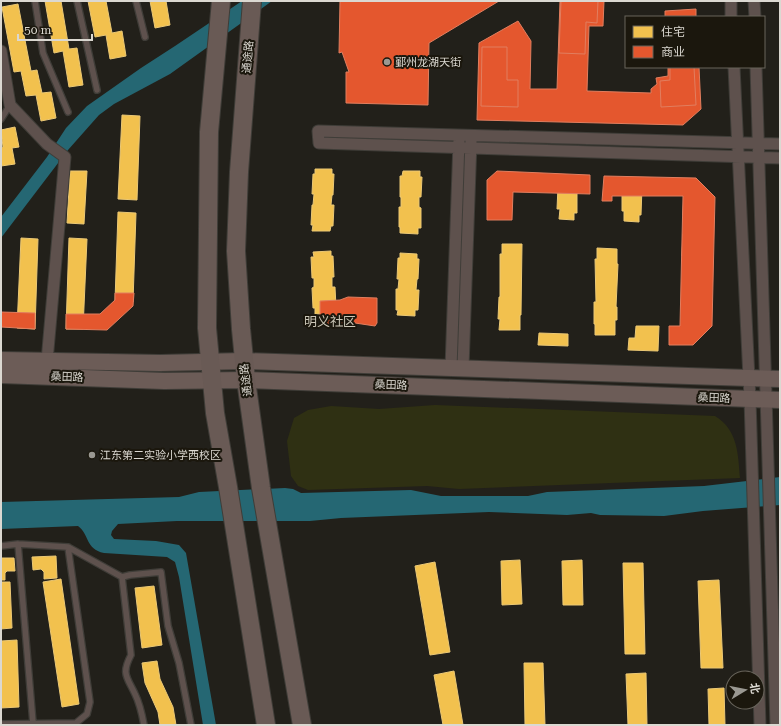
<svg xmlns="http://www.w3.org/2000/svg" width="781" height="726" font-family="'Roboto Serif','Noto Sans SC',serif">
	<rect width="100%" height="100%" fill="#22201a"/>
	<path fill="#2f3013" d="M435 405 715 416C738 430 738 454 740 478L459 489 427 486 308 490 298 486 291 476 287 441 294 418 308 410 331 406 379 409Z"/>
	<path fill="#256773" d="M242 1H272L170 74 114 104 99 115 68 150 1 238V217L47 157 66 128 87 106 141 68 175 46Z
		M780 477V505L703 511 664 516 600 515 591 513 567 515 489 512 341 518 310 521H177L118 524 112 531 111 535 114 539 156 541 179 545 186 553 216 725H203L179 577 175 562 167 557 104 553C85 549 90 535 78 526L1 529V502L179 497 199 492 285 488 293 489 301 493 411 490 441 496H528L547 492 704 486Z"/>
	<path fill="#f2c14e" stroke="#ebc875" d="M45 1H61L69 49 77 48 83 85 69 87 63 51 54 53Z
		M88 1H106L112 33 122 31 126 56 110 59 106 35 95 37Z
		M150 1H166L170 25 155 28Z
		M18 4 31 71 37 70 42 93 51 92 56 118 41 121 36 95 26 96 21 71 14 72 2 7Z
		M122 115 140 116 137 200 118 199Z
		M15 127 19 147 12 148 15 164 1 166V148L3 147 1 130Z
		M315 169H332V174H334L333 195H332L331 205H334L333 226H331L330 231H312L313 225H311L312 205H313L314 194H312L313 174H315Z
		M70 171H87L84 224 67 223Z
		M403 171H420V177H422L421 197H419V207L421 208V228H418V234L400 233V227H399V207H401V197H400V176H402Z
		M494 176H509V184H511L510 212H508V219L493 218 494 208H491L492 186H494Z
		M561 177 575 178V185H577V213H574V220L559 219 560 209H557L558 187H560Z
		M625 179 640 180V187H642L641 215H639V222L624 221V211H622V189H625Z
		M687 183 699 184V191H703V218H700V231H703V259H700V266H685V256H682L683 234H686V215H683L684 193H687Z
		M118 212 136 213 133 302 115 301Z
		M21 238 38 239 35 329 17 328Z
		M69 238 87 239 83 329H66Z
		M502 244H522L521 315H520V330H499L500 319H498L499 297H500V254H502Z
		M597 248 617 249V264H618L616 307H617V320H615V335H595V324H594V302H596L595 259H597Z
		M331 251V256H333L334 277H332V287H335L336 307H333V313L315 314V308H313L312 288 314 287V278H312L311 257H314L313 252Z
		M400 253 417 254V259H419L418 279H417L416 290H419L418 310H415V316L397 315 398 310H396V289H398L399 279H397L398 258H400Z
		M686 288 705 289 706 316H705L704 331H684V298H686Z
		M636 326H659L658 351 628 350 629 338H635Z
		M539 333 568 334V346L538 345Z
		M56 556 57 578 44 579V572L41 569 33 570 32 557Z
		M1 558H14L15 571H7L5 573V580H1Z
		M520 560 522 604 502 605 501 561Z
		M582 560 583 605H563L562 561Z
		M435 562 450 652 430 655 415 566Z
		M623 563H643L645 654H625Z
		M61 579 79 704 62 707 43 582Z
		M719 580 723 668H701L698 581Z
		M1 582H10L12 628 1 629Z
		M154 586 162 645 142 648 135 588Z
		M17 640 19 707 1 708V641Z
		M157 661 160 679 173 707 176 725H160L158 712 145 683 142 663Z
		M524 663H543L545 725H525Z
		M454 671 463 725H443L434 675Z
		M646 673 647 725H628L626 674Z
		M724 688 725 725H709L708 689Z"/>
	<path fill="#e4572e" stroke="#e17e5f" d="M340 1H499L429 43 428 105 346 103V72H349L342 52 339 53Z
		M560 1H604L603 26H589L587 91 651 93V89L657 84 656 78 668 76V67H699L701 109 683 125 477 120 479 43 518 21 531 41 530 89H557Z
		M561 1H598L597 23 586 22 585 54 559 53Z
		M696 9V17H665V11Z
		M482 47H507V80H518V107L481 106Z
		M670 67H694L696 105 661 107 660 81 670 80Z
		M497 171 590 175V194L513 192 512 220H487V180Z
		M604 176 696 178 715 197 712 326 693 345H669V326H680L683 196H612V201H602Z
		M115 293H134L133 306 107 330 66 329V314H100L115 300Z
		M348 297 377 298V323L375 326 355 323 329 326 322 322 320 316V301L340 300Z
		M1 312 35 313V329L1 327Z"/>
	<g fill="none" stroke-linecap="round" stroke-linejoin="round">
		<g stroke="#3f3d38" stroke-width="8">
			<path id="service" d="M35 1 43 53 68 112
				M77 1 97 90
				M136 1 145 37
				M1 119 10 105
				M18 544 33 723
				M1 546 18 544 68 547 122 577 130 575 161 572 168 626 179 663 191 725
				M122 577 131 655C121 674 127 677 135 694 140 704 142 714 144 725
				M1 724 76 723 87 714 90 702 68 547"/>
		</g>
		<g stroke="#3f3d38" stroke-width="13">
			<path id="minor" d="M731 1V17
				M754 1 755 17
				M1 51 10 105 47 144 65 157 47 361
				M734 67 750 399 760 725
				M756 67 776 725
				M780 144 318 131 319 143 780 158
				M451 368 459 141
				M463 368 471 141"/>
		</g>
		<g stroke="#3f3d38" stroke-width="18">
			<path id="secondary" d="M1 360 160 363 243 361 780 379
				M1 375 164 381 246 380 780 400"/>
		</g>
		<g stroke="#3f3d38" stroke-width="20">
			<path id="primary" d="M221 1 209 132 207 328 215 413 228 487 266 725
				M252 1 239 172 236 251 241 329 246 380 261 488 302 725"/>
		</g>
		<use href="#service" stroke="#5e514d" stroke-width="5.5"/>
		<use href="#minor" stroke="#5e514d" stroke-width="11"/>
		<use href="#secondary" stroke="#6c5c57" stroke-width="16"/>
		<use href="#primary" stroke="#695a55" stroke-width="18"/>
	</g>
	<g fill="#9a9891" stroke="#1b170d" stroke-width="1.5">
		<circle cx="387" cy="62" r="4"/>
		<circle cx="92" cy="455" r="4"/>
	</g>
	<g text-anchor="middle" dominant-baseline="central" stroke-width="4" stroke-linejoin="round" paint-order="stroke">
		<g font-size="11" fill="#dbd8d1" stroke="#1b170d">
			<text transform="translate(248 57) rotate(-85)">通途路</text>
			<text transform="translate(67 377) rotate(2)">桑田路</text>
			<text transform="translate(246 380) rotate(-97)">通途路</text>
			<text transform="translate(391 385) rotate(2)">桑田路</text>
			<text transform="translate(714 398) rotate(2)">桑田路</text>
		</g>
		<g font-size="11" fill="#dbd8d1" stroke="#1b170d" text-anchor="start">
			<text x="395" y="62">鄞州龙湖天街</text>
			<text x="100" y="455">江东第二实验小学西校区</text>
		</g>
		<g font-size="13" fill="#cbc6b7" stroke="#1b170d">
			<text x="330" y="321">明义社区</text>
		</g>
	</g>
	<rect width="781" height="726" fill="none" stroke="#dbd8d1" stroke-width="4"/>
	<rect x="625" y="16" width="140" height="52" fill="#1b170d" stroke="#68645b"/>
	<rect x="633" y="26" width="20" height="12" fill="#f2c14e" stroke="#68645b"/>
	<text x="661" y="36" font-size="12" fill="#dbd8d1">住宅</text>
	<rect x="633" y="46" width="20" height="12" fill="#e4572e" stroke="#68645b"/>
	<text x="661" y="56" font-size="12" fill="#dbd8d1">商业</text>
	<g transform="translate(745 690) rotate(80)"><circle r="19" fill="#1b170d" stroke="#68645b"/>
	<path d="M0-3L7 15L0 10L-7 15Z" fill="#9a9891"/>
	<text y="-6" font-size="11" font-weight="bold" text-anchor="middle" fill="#dbd8d1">北</text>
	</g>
	<path d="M18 34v6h74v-6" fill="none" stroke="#dbd8d1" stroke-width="2"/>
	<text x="24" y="34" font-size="12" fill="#dbd8d1" stroke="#1b170d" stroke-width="3" paint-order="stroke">50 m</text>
</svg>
